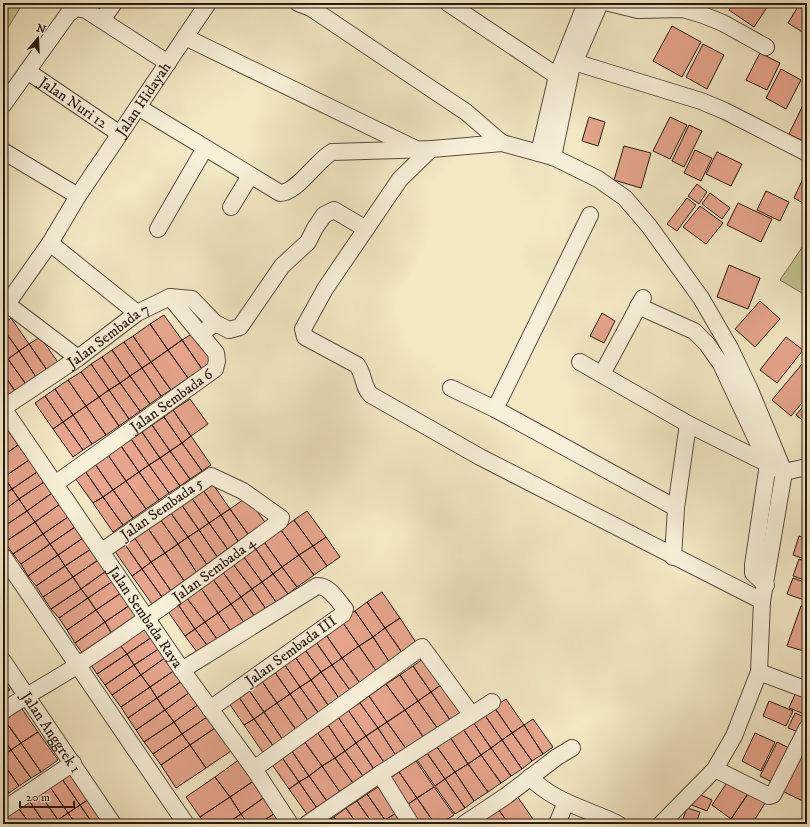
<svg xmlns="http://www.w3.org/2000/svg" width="810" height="827" font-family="'IM FELL DW Pica',serif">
	<rect width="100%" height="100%" fill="#f2e8c4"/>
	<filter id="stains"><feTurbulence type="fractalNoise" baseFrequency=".005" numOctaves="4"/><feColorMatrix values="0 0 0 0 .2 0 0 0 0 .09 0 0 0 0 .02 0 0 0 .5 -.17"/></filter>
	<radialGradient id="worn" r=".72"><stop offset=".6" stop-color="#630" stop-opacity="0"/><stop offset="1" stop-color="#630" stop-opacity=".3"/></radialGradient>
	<path fill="#c2c48f" stroke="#756e50" d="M3 3H23L3 36Z
		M807 240V296L780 280Z"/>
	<path fill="#e6a58c" stroke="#281811" d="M734 3H770L754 27 729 10Z
		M800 3H807V35L788 23Z
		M672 26 701 42 682 77 653 61Z
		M703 44 724 55 707 89 686 77Z
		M760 53 780 63 767 90 746 80Z
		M781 69 801 80 786 109 766 98Z
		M802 107 807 109V133L803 141 789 134Z
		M589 117 605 122 598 146 582 141Z
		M670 117 687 125 670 159 653 151Z
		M689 125 702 131 684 167 672 161Z
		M624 146 651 153 641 188 614 180Z
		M695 150 712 158 701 181 684 173Z
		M717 152 742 164 731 186 706 174Z
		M806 172 807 173V205L794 198Z
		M697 184 707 192 699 204 688 196Z
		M766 191 789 202 780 221 757 210Z
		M710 193 730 208 722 219 702 204Z
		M687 198 696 205 677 231 667 224Z
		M738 203 772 219 761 242 727 225Z
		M700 206 723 223 706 244 683 227Z
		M729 265 760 278 748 309 717 297Z
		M760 301 780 319 755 347 735 329Z
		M602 313 615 321 604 343 590 336Z
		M164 315 182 340 168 350 150 324Z
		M11 318 29 344 19 351 3 329V324Z
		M150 324 168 350 151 362 133 336Z
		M3 329 19 351 8 359 3 351Z
		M195 332 214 360 202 369 182 340Z
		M133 336 151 362 142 368 124 342Z
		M40 337 60 365 49 373 29 344Z
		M786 337 803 350 777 383 760 370Z
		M182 340 202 369 188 378 168 350Z
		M124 342 142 368 130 376 112 350Z
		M29 344 49 373 38 380 19 351Z
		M112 350 130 376 120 383 102 357Z
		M168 350 188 378 171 390 151 362Z
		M19 351 38 380 28 387 8 359Z
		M102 357 120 383 109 390 91 364Z
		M807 358V397L791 416 772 400Z
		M8 359 28 387 17 394 3 373V362Z
		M151 362 171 390 161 396 142 368Z
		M91 364 109 390 99 397 81 372Z
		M142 368 161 396 150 404 130 376Z
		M81 372 99 397 86 406 68 380Z
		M3 373 17 394 3 401Z
		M130 376 150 404 140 411 120 383Z
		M68 380 86 406 73 415 55 389Z
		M120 383 140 411 129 419 109 390Z
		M55 389 73 415 63 422 45 396Z
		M109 390 129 419 119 426 99 397Z
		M45 396 63 422 53 429 35 403Z
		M99 397 119 426 106 435 86 406Z
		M190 399 208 424 191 436 173 410Z
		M807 402V424L796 415Z
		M86 406 106 435 92 444 73 415Z
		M173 410 191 436 182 443 164 417Z
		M73 415 92 444 83 450 63 422Z
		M164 417 182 443 170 451 152 425Z
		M63 422 83 450 73 457 53 429Z
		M3 423 18 445 3 456Z
		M152 425 170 451 160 458 142 432Z
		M142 432 160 458 149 465 131 439Z
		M191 436 211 465 202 471 182 443Z
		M131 439 149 465 139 472 121 446Z
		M182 443 202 471 190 479 170 451Z
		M18 445 29 460 4 477 3 456Z
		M121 446 139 472 126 481 108 455Z
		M170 451 190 479 180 486 160 458Z
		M108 455 126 481 113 490 95 464Z
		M160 458 180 486 169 493 149 465Z
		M29 460 37 472 12 489 4 477Z
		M95 464 113 490 103 497 85 471Z
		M149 465 169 493 159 500 139 472Z
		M85 471 103 497 93 503 75 478Z
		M37 472 44 482 19 499 12 489Z
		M139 472 159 500 146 509 126 481Z
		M4 477 12 489 3 495V478Z
		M126 481 146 509 133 518 113 490Z
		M44 482 52 493 27 511 19 499Z
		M212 483 230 509 221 515 202 489Z
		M12 489 19 499 3 511V495Z
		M202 489 221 515 209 523 191 497Z
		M113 490 133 518 123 525 103 497Z
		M52 493 60 504 35 522 27 511Z
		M103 497 123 525 113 532 93 503Z
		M191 497 209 523 199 530 181 504Z
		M247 497 267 525 250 537 230 509Z
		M19 499 27 511 3 527V511Z
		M60 504 68 517 43 534 35 522Z
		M181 504 199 530 188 537 170 512Z
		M230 509 250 537 240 544 221 515Z
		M27 511 35 522 5 542 3 539V527Z
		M307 511 326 537 313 546 294 520Z
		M170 512 188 537 178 544 160 519Z
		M221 515 240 544 229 551 209 523Z
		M68 517 75 527 50 544 43 534Z
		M160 519 178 544 165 553 147 527Z
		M294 520 313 546 299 555 281 530Z
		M35 522 43 534 13 554 5 542Z
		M209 523 229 551 218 558 199 530Z
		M75 527 83 538 58 555 50 544Z
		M147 527 165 553 151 562 134 537Z
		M199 530 218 558 208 566 188 537Z
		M281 530 299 555 282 567 264 542Z
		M43 534 50 544 21 564 13 554Z
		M799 536 807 539V560L793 555Z
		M134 537 151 562 142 569 124 543Z
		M188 537 208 566 197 573 178 544Z
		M326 537 340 557 327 566 313 546Z
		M83 538 91 549 65 566 58 555Z
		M264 542 282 567 273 574 255 548Z
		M124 543 142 569 132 576 114 550Z
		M50 544 58 555 28 576 21 564Z
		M178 544 197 573 185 582 165 553Z
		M313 546 327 566 314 575 299 555Z
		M255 548 273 574 262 582 243 556Z
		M91 549 98 560 73 577 65 566Z
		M165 553 185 582 171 591 151 562Z
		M58 555 65 566 36 586 28 576Z
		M299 555 314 575 297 587 282 567Z
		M243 556 262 582 252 589 233 564Z
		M799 559 807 562V581L793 576Z
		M98 560 106 571 81 589 73 577Z
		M151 562 171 591 162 597 142 569Z
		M233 564 252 589 241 597 222 571Z
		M65 566 73 577 43 597 36 586Z
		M282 567 297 587 288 594 273 574Z
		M142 569 162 597 152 604 132 576Z
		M106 571 113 581 88 598 81 589Z
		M222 571 241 597 231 604 212 578Z
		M273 574 288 594 276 602 262 582Z
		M73 577 81 589 51 609 43 597Z
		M212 578 231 604 218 613 200 587Z
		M793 578 807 583V601L787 594Z
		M113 581 121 593 96 610 88 598Z
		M262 582 276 602 266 609 252 589Z
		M200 587 218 613 205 622 186 597Z
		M81 589 88 598 59 618 51 609Z
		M252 589 266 609 255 617 241 597Z
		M382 592 400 618 385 628 367 602Z
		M121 593 130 605 105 622 96 610Z
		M186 597 205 622 195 629 177 603Z
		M241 597 255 617 245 624 231 604Z
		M88 598 96 610 67 630 59 618Z
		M367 602 385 628 373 637 355 611Z
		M177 603 195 629 185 636 167 610Z
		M231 604 245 624 232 633 218 613Z
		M130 605 137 616 112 634 105 622Z
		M801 606 807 608V652L787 646Z
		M96 610 105 622 75 643 67 630Z
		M355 611 373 637 359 646 341 620Z
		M218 613 232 633 219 642 205 622Z
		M400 618 419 647 405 657 385 628Z
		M341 620 359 646 342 658 324 632Z
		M105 622 112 634 83 654 75 643Z
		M205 622 219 642 210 649 195 629Z
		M145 628 152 637 127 654 120 645Z
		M385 628 405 657 392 666 373 637Z
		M195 629 210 649 200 656 185 636Z
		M324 632 342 658 332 665 314 639Z
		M152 637 160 648 134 665 127 654Z
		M373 637 392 666 379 675 359 646Z
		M314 639 332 665 321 672 303 647Z
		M120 645 127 654 97 674 91 665Z
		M359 646 379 675 362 686 342 658Z
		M303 647 321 672 311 680 293 654Z
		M160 648 166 657 141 675 134 665Z
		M127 654 134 665 105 685 97 674Z
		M293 654 311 680 300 687 282 661Z
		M427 656 445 682 431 692 413 666Z
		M166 657 175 670 150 687 141 675Z
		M342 658 362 686 352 693 332 665Z
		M282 661 300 687 290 694 272 668Z
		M134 665 141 675 112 695 105 685Z
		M332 665 352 693 341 701 321 672Z
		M413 666 431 692 418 701 400 675Z
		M272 668 290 694 277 703 259 677Z
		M175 670 182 681 157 698 150 687Z
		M321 672 341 701 330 708 311 680Z
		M141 675 150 687 121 707 112 695Z
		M400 675 418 701 405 710 386 684Z
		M259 677 277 703 264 712 246 686Z
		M3 680 10 690 3 694Z
		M311 680 330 708 320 715 300 687Z
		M182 681 190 692 165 710 157 698Z
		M445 682 465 710 450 720 431 692Z
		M386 684 405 710 387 722 369 696Z
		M246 686 264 712 254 719 236 693Z
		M150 687 157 698 128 718 121 707Z
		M300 687 320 715 309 722 290 694Z
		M190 692 199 704 174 722 165 710Z
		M431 692 450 720 438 729 418 701Z
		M796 692 807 696V715L789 708Z
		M236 693 254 719 244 725 226 699Z
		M290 694 309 722 297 731 277 703Z
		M369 696 387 722 378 728 360 703Z
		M157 698 165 710 136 730 128 718Z
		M506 699 524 725 512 733 494 707Z
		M418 701 438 729 424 738 405 710Z
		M769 701 793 711 786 726 763 716Z
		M277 703 297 731 283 740 264 712Z
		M360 703 378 728 366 736 348 710Z
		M199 704 207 717 182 734 174 722Z
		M20 706 38 732 21 743 3 718Z
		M494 707 512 733 502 740 484 714Z
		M165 710 174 722 144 742 136 730Z
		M348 710 366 736 356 743 338 717Z
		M405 710 424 738 407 750 387 722Z
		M264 712 283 740 274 747 254 719Z
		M795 713 807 718V726L804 734 788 728Z
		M484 714 502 740 491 748 473 722Z
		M207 717 215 728 190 745 182 734Z
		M338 717 356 743 345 751 328 725Z
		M3 718 21 743 11 750 3 738Z
		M254 719 274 747 264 754 244 725Z
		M533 719 553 747 543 754 524 725Z
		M174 722 182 734 153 754 144 742Z
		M387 722 407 750 397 757 378 728Z
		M473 722 491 748 481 755 463 729Z
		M328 725 345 751 335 758 317 732Z
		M524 725 543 754 532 761 512 733Z
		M215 728 231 751 206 768 190 745Z
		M378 728 397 757 386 765 366 736Z
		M463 729 481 755 468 764 450 737Z
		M38 732 58 760 41 772 21 743Z
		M317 732 335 758 322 766 304 741Z
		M512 733 532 761 522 769 502 740Z
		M755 733 775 742 761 771 742 761Z
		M182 734 190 745 161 765 153 754Z
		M366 736 386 765 376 772 356 743Z
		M450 737 468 764 455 772 437 747Z
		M3 738 11 750 3 756Z
		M502 740 522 769 511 776 491 748Z
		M304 741 322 766 309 776 291 750Z
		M777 742 793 750 776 784 760 776Z
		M21 743 41 772 31 778 11 750Z
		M356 743 376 772 365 779 345 751Z
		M190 745 206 768 176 788 161 765Z
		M437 747 455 772 445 779 427 753Z
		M491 748 511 776 501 783 481 755Z
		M11 750 31 778 19 786 3 763V756Z
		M291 750 309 776 299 782 281 756Z
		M797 750 807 754V803L778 789Z
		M345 751 365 779 355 786 335 758Z
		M427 753 445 779 435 786 417 760Z
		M481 755 501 783 488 792 468 764Z
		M281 756 299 782 289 789 271 763Z
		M335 758 355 786 342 795 322 766Z
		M240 759 255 780 230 797 215 777Z
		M416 761 434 787 417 798 399 772Z
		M3 763 19 786 9 793 3 784Z
		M468 764 488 792 474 801 455 772Z
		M322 766 342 795 329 804 309 776Z
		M399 772 417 798 407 805 389 779Z
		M455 772 474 801 465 808 445 779Z
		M71 773 89 799 80 805 62 779Z
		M309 776 329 804 319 811 299 782Z
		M215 777 230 797 200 817 186 797Z
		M62 779 80 805 68 813 50 787Z
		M445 779 465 808 455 814 435 786Z
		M255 780 266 796 241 814 230 797Z
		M728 781 748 794 731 819 712 805Z
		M299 782 319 811 309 817 289 789Z
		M3 784 9 793 3 798Z
		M50 787 68 813 58 820 40 794Z
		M378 787 396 813 385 820 367 794Z
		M434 787 454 815 440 824H435L417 798Z
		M751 789 767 800 752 824H740L731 819Z
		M694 792 712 800 707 811 689 804Z
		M40 794 58 820 53 824H45L30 802Z
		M367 794 385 820 379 824H373L357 801Z
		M266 796 277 812 258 824H248L241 814Z
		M517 796 535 822 533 824H509L498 809Z
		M230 797 241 814 226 824H205L200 817Z
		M417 798 435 824H421L407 805Z
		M89 799 107 824H93L80 805Z
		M357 801 373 824H357L346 808Z
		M30 802 45 824H30L19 809Z
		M80 805 93 824H76L68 813Z
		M346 808 357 824H338L334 817Z
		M687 808 700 812 696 824H681Z
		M19 809 30 824H11L6 817Z
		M498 809 509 824H483L481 821Z
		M277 812 285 824H258Z
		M68 813 76 824H61L58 820Z
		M396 813 404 824H388L385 820Z
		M241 814 248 824H226Z
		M334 817 338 824H323Z
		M583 818 596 824H580Z"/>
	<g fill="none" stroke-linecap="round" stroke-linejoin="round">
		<g stroke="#5a4c3e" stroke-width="18">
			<g id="minor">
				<path d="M298 3 311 8 445 98 466 112 502 143"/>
				<path d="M448 3 557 76"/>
				<path d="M609 3 638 10 683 9 703 15 723 23 766 47"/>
				<path d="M102 20 114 3"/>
				<path d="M185 37 414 148"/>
				<path d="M574 62 701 101 725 111 807 153"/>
				<path id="s1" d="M27 71 120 134"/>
				<path d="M3 105 68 14 76 8 86 10 168 63"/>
				<path d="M138 107 280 193C297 193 316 161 332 152L432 149 502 143 553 157 598 179 625 198 649 226 701 298 730 348 750 390 784 472 762 601 759 672 734 736 715 769 661 824"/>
				<path d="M431 149 400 179 325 289 303 329 305 337 357 365C364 374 363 388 371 395L480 457 762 601"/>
				<path d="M3 151 78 196"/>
				<path d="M539 153 557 76 586 3"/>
				<path d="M553 157 571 70 600 3"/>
				<path d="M231 207 250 176"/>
				<path d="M158 229 205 148"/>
				<path d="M50 243 137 313"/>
				<path d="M7 304 78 358"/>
				<path d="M638 306 694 331 707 344 721 364 768 464 753 565V573L766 585"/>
				<path id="s2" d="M3 307 7 304 50 243 78 196 208 3"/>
				<path d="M206 330 215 323 229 330 240 327 282 266 308 242 315 228 324 215 334 210 366 229"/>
				<path d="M580 362 688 424 784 472 807 467"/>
				<path d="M602 374 643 298"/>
				<path d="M451 388 495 409 676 508"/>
				<path id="s3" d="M3 408 182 670 254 769 290 824"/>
				<path id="s4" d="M3 408 78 358 137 313 170 297 192 299 215 323"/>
				<path d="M495 409 590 215"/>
				<path id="s5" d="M55 484 215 369 217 361 216 353 170 297"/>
				<path d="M3 556 186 824"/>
				<path d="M673 557 676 508 688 424"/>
				<path id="s6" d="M3 661 113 824"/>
				<path d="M182 670 317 586C329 585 338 601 345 609L343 614 210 709"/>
				<path d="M759 672 807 690"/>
				<path id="s7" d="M3 711C27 695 53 681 78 665 147 620 213 570 280 521L281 518 243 491 211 476 102 551"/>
				<path d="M254 769 422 647 471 714"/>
				<path d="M715 769 769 796 773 795 807 728"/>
				<path d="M380 774 411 824"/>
				<path d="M530 777C553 802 588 809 618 824"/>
				<path d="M3 810 73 763"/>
				<path d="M307 824 380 774 492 702"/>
				<path d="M464 824 506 796 557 757 572 748"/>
				<path d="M557 824 566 802"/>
			</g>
		</g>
		<use href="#minor" stroke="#f7f0d9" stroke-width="16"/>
	</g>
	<g text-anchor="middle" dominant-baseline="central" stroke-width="3" stroke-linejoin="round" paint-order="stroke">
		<g font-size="15" fill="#281811" stroke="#f7f0d9">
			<text stroke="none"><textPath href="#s2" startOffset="251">Jalan Hidayah</textPath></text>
			<text stroke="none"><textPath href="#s1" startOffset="56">Jalan Nuri 12</textPath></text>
			<text stroke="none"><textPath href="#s4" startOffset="128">Jalan Sembada 7</textPath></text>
			<text stroke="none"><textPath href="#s5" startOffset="143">Jalan Sembada 6</textPath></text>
			<text transform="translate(162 509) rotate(-35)">Jalan Sembada 5</text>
			<text stroke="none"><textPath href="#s7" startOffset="254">Jalan Sembada 4</textPath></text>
			<text stroke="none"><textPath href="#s3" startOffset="253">Jalan Sembada Raya</textPath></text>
			<text transform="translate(291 651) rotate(-36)">Jalan Sembada III</text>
			<text stroke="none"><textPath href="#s6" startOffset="86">Jalan Anggrek 1</textPath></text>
		</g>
	</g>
	<rect width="810" height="827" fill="none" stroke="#f2e8c4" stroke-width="16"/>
	<rect x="4" y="4" width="802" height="819" fill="none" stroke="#281811" stroke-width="2"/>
	<rect x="8" y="8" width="794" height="811" fill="none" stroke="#281811"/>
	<g transform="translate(38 38) rotate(19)" stroke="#f7f0d9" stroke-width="3" paint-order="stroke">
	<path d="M0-3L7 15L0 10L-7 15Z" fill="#281811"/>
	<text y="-6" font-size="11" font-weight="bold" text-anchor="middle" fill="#281811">N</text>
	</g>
	<path d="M20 801v6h54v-6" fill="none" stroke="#281811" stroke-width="2"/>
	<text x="26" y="801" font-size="12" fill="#281811" stroke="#f7f0d9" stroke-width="3" paint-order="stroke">20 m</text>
	<rect width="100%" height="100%" filter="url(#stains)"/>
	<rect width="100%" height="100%" fill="url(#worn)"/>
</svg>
